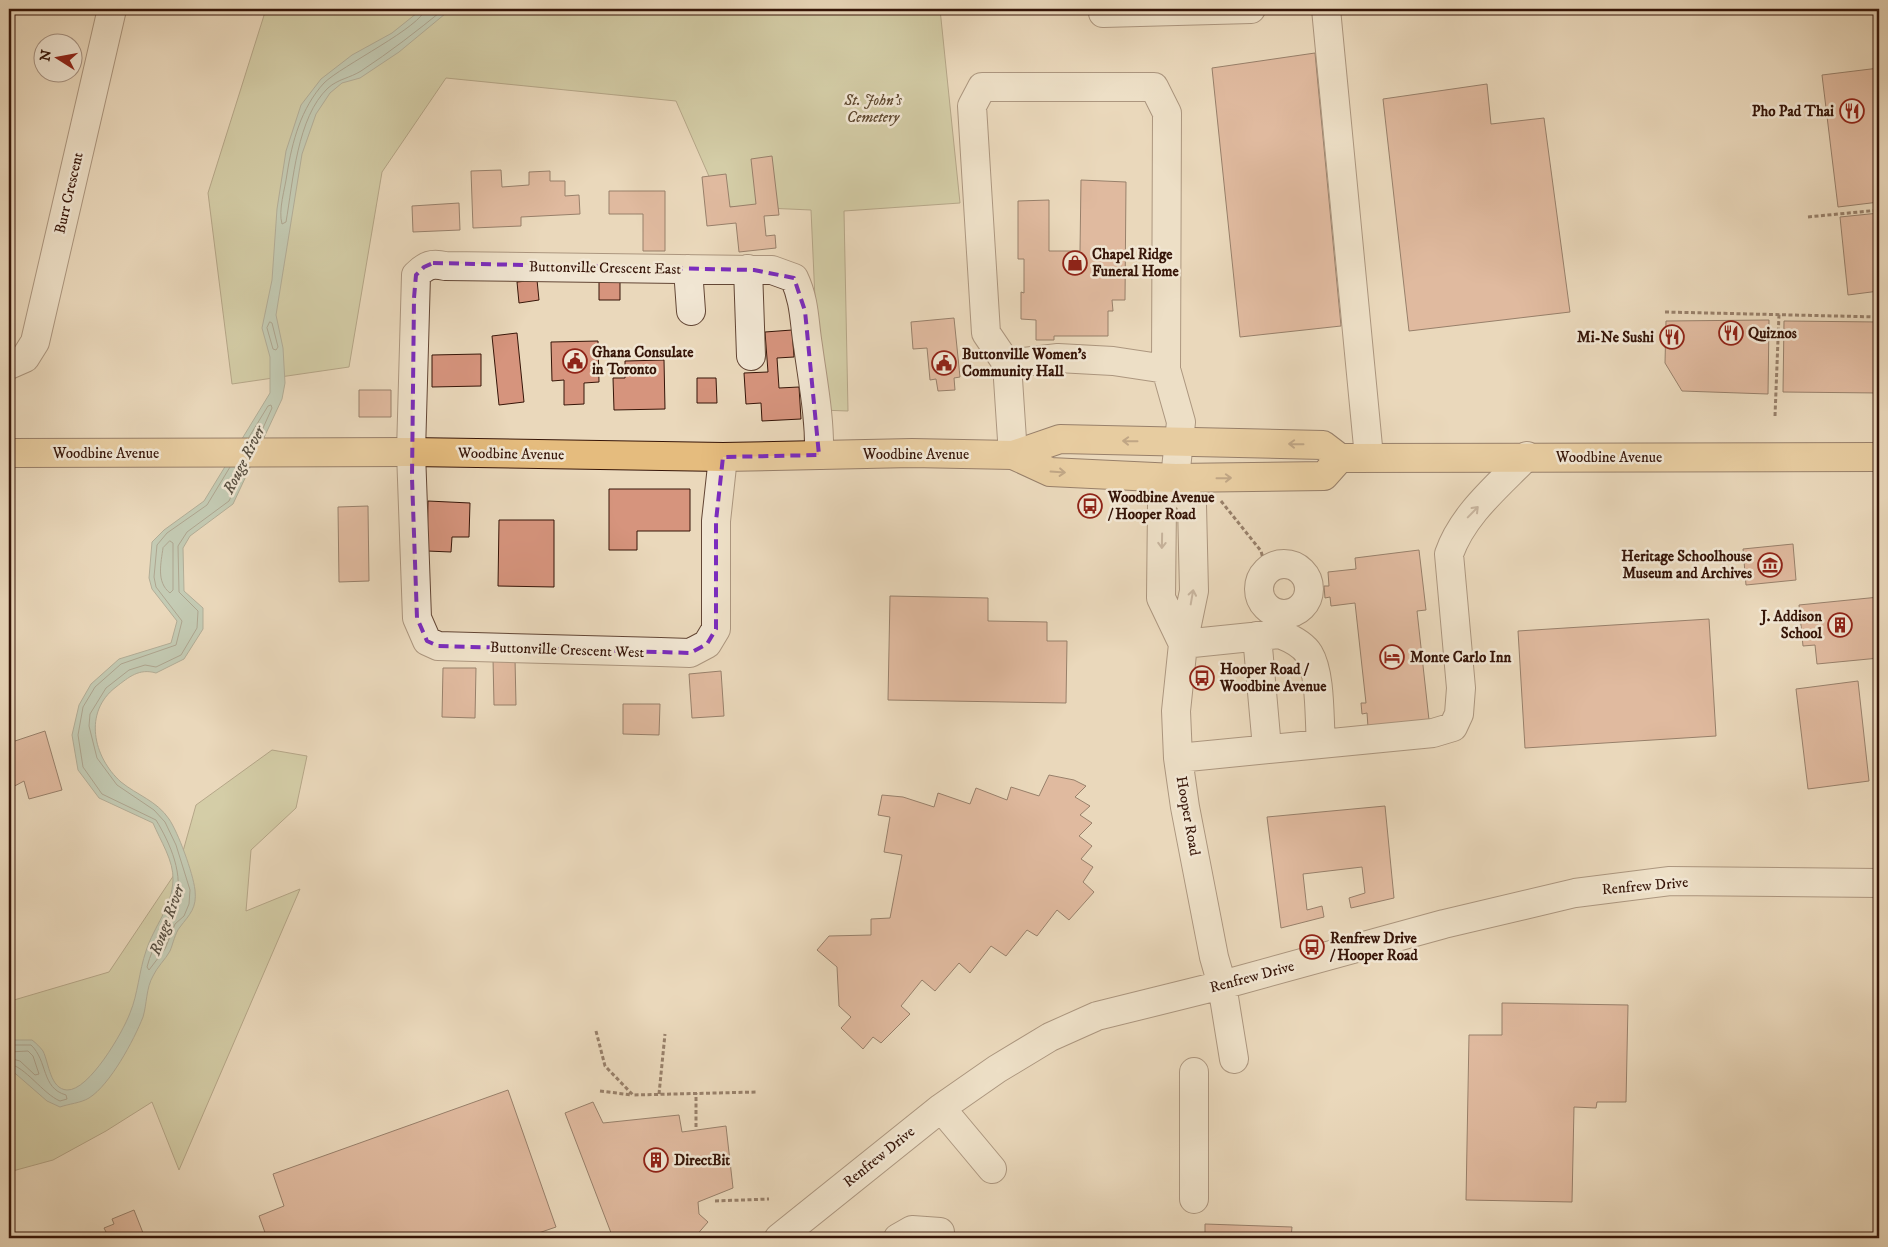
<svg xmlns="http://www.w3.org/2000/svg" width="1888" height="1247" font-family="'IM FELL DW Pica',serif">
	<rect width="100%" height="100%" fill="#ead8bb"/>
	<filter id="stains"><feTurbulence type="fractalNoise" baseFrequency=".004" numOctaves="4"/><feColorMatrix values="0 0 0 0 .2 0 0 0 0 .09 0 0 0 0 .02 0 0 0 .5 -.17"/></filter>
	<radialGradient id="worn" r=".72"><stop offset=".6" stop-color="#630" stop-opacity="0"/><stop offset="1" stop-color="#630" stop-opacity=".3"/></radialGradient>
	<path fill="#babe8e" stroke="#786a4b" d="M266 9H940L960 203 844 211 848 411 820 410 811 210 722 206 676 101 446 78 382 172 349 367 232 384 208 193Z
		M272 750 307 756 296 808 251 850 246 911 300 889 179 1170 152 1102 106 1131 53 1160 9 1172V998L14 1000 109 972 178 869 196 805Z"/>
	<path fill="#98baac" stroke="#71786a" d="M422 9H451L399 52 360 78 342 83 330 93 316 114 302 154 276 315 283 348 285 383 282 399 233 504 190 536 183 548 184 591 203 608V629L184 659 156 673C139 668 129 677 116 687 83 712 93 757 121 782 137 795 157 801 169 819 178 832 193 873 195 890 197 908 190 914 180 927 175 933 173 944 170 951 165 960 157 967 153 976 146 988 147 1004 143 1017 134 1040 110 1085 89 1098 81 1103 68 1104 60 1107L47 1101 9 1068V1040H32C36 1043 40 1047 43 1051 49 1063 50 1089 67 1090 89 1091 123 1032 130 1013 138 994 139 971 146 951 154 926 172 907 173 880 174 861 160 840 153 823L99 798 78 770 72 735 79 705 91 684 119 659 171 643 177 621 152 589 149 578 152 542 164 530 204 501 270 393V357L262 328 272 280 277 209 286 151 301 105 321 79 352 55 392 33Z"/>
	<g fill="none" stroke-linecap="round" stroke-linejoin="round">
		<path stroke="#67685a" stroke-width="1" d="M425 9C423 26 341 66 324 83 301 108 292 142 287 174 285 189 278 210 282 224L286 222C293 182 297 117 328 88 338 79 350 78 361 71 390 52 417 31 444 9
			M270 322 272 323 278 347 276 350 273 349 267 328Z
			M249 437 268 406 271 405 272 408 259 437
			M230 467 207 505 167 533 157 545 154 577 156 587 182 621 176 645 121 664 95 687 83 707 78 735 83 767 102 794 156 820C170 843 185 876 175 903 166 925 153 944 147 967L149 970 165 949 175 924 184 916 189 904 190 890 176 845 165 822 154 810 117 785 97 758 89 726 90 714 106 688 129 670 145 665 156 667 181 655 197 628 198 611 179 592 178 546 187 532 229 501 245 467
			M170 541 173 543V590L170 593C156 582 161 563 163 548Z
			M9 1045H31C48 1061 41 1088 66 1095L67 1099 60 1101C43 1094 25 1066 9 1064
			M9 1052 28 1051 33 1056 39 1074 35 1075 20 1061 9 1058"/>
	</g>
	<path fill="#d6947d" stroke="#361508" d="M1315 53 1341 326 1240 337 1212 68Z
		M1879 68V202L1838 207 1822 75Z
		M1487 84 1491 124 1544 118 1570 312 1409 331 1383 99Z
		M772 156 779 215 764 216 766 236 775 235 776 248 739 252 736 223 707 226 702 177 726 174 730 207 756 204 751 159Z
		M501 170 502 187 529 185V172L550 171V181H565V196L579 195 580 214 521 217V226L473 228 471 171Z
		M1081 180 1126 182 1125 300H1112L1113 311H1108V336H1054V340H1036V320L1021 319V292L1024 293V259H1018V201L1049 200V251H1080Z
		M609 191H665V251H643V214H609Z
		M459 203 460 230 413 232 412 206Z
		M1879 213V291L1848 295 1840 217Z
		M620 275V300H599V276Z
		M537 280 539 300 519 303 517 282Z
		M954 318 960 377 954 378 955 390 938 391 936 379 930 380 927 348 913 349 911 322Z
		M1769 320 1768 394 1682 391 1665 363 1666 321Z
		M1784 321 1879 322V393L1783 392Z
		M792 330 794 357 777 358 779 388 799 387 801 419 762 421 761 403 746 404 744 373 768 372 765 332Z
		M517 333 524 402 499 405 492 336Z
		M598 341 599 382 584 383V404L564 405V380L552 381 551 342Z
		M481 354V386L432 387V355Z
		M664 360 665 409 614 410 613 378H625V361Z
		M697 378H716L717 403H697Z
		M359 390H391V417H359Z
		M609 489H690V531H637V550H609Z
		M428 501 470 503 469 537H452L451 552 427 551Z
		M368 506 369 581 339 582 338 507Z
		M499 520H554V587L498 586Z
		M1793 544 1796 580 1746 585 1743 549Z
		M1419 550 1426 610 1417 611 1429 720 1368 727 1367 713 1362 714 1361 703H1366L1355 603 1331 606 1330 597 1325 598 1324 586H1329L1328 572 1356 569 1355 558Z
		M890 596 988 598V621L1047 622V641H1067L1066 703 888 700Z
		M1879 597V658L1817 664 1815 645 1803 646 1799 605Z
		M1709 619 1716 736 1525 748 1518 631Z
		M493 659H515L516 705H494Z
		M443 668H476L475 718 442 717Z
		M721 671 724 716 692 718 689 674Z
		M1858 681 1869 781 1808 789 1796 689Z
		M623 704H660L659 735 623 734Z
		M45 731 62 790 29 799 24 781 9 789V743Z
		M1049 775 1074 780 1086 786 1075 797 1090 806 1080 815 1092 823 1079 836 1092 846 1081 859 1093 867 1083 882 1094 892 1069 920 1057 910 1037 936 1027 930 1006 956 991 946 970 973 959 963 935 991 922 980 901 1006 910 1014 881 1043 873 1037 863 1049 841 1028 851 1017 839 1006 837 967 817 950 829 936 871 935V919L890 918 902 855 884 852 890 817 878 815 882 795 903 797 934 807 938 793 970 804 976 788 1007 800 1011 787 1039 796Z
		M9 803 14 818 9 819Z
		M1385 806 1394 898 1351 908 1349 898 1365 893 1362 867 1303 874 1307 910 1322 906 1324 917 1281 928 1267 817Z
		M1502 1003 1628 1005 1626 1102H1597L1596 1108 1574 1107 1572 1202 1466 1200 1469 1035H1502Z
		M508 1090 556 1227 524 1238H267L259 1216 284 1206 273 1174Z
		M593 1102 603 1123 679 1115 682 1132 726 1126 733 1188 698 1202 699 1214 708 1222 694 1238H690L685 1233 680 1238H613L565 1113Z
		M134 1210 145 1238H90L106 1232 104 1228 114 1224 112 1219Z
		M1205 1224 1292 1227 1291 1238H1205Z"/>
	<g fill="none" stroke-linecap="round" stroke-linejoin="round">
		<g stroke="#634635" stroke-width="30">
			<path id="minor" d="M1326 9 1369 457
				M1103 13 1251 9
				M688 269 691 311
				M748 269 751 356
				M1007 364 986 333 972 106 982 87H1154L1167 113 1166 369
				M9 365 25 358 35 342 112 9
				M1013 455 1007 364 1058 358 1113 361 1166 369 1181 422 1175 478 1162 505 1161 598 1183 644
				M723 457 716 521V629L707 644 690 653 660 652 438 646 427 641 417 618 411 452 416 275C426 265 432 263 445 266L754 270H772L794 278C805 301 804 322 808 346 813 383 820 418 819 455
				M1175 478 1192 505 1194 591 1183 644 1176 711 1178 758 1185 807 1214 957 1222 985 1234 1059
				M1259 589a25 25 0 1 1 50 0a25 25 0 1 1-50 0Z
				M1257 636 1267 748
				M1183 644 1280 634C1290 638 1303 644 1309 654 1321 674 1319 719 1321 743
				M1178 758 1433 733 1453 727 1459 714 1461 688 1449 554C1463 514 1498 486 1527 456
				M1194 1072V1199
				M941 1108 992 1169
				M779 1238 941 1108 997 1069 1050 1037 1097 1016 1222 985 1444 924 1575 893 1670 881 1879 883
				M898 1238 912 1230 940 1232V1238"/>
		</g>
		<g stroke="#361508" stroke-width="30">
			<path id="major" d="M9 453 411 452 723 457 912 453 1013 455 1060 439 1323 445 1340 458 1879 457
				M1013 455 1050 472 1175 478 1324 476 1340 458"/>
		</g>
		<path stroke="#361508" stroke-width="3" stroke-dasharray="4 2.5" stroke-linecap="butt" d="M1808 217 1879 210
			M1665 312 1879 317
			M1775 416 1779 314
			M1221 501 1261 551 1266 570
			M596 1031 605 1066 633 1095 758 1092
			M600 1091 632 1095
			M659 1094 665 1034
			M696 1127V1093
			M715 1201 769 1199"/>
		<use href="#minor" stroke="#f1e6d3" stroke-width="28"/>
		<use href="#major" stroke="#e5bc7e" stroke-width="28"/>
	</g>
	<defs><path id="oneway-shaft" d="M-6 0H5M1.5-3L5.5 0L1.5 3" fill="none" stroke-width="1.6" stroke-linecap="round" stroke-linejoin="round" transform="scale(1.25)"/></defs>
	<g stroke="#8e6843">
		<use href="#oneway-shaft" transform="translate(1130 441) rotate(-179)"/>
		<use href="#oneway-shaft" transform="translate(1296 444) rotate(-179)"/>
		<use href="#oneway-shaft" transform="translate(1058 472) rotate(4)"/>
		<use href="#oneway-shaft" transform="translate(1224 478) rotate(-1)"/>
	</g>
	<g stroke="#9d8878">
		<use href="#oneway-shaft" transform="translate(1473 512) rotate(-46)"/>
		<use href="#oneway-shaft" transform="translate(1162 541) rotate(91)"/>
		<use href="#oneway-shaft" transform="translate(1192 597) rotate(-80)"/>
	</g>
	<path d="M0 0H1888V1247H0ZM433 263 754 270 794 278 805 311 819 455 723 457 716 521V629L707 644 690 653 660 652 438 646 427 641 417 618 412 478 414 298 416 275 424 267Z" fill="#ead8bb" fill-opacity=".55" fill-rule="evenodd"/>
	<path fill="none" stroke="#7b2cbf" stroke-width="4" stroke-dasharray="10 6" stroke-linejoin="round" d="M433 263 754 270 794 278 805 311 819 455 723 457 716 521V629L707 644 690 653 660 652 438 646 427 641 417 618 412 478 414 298 416 275 424 267Z"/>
	<defs>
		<g id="restaurant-ring" transform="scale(1.25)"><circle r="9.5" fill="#f1e6d3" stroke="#8f2418" stroke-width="1.5"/><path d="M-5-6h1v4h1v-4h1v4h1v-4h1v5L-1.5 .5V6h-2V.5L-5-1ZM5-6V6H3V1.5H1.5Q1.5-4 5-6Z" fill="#8f2418"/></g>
		<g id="shop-ring" transform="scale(1.25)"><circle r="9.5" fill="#f1e6d3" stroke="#8f2418" stroke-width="1.5"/><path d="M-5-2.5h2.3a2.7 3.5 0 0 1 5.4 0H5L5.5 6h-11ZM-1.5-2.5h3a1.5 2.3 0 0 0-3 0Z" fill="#8f2418"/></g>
		<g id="civic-ring" transform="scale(1.25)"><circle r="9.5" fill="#f1e6d3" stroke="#8f2418" stroke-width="1.5"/><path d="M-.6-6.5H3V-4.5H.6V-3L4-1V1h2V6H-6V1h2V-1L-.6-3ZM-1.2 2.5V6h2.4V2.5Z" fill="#8f2418"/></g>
		<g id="bus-ring" transform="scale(1.25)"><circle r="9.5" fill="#f1e6d3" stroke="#8f2418" stroke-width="1.5"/><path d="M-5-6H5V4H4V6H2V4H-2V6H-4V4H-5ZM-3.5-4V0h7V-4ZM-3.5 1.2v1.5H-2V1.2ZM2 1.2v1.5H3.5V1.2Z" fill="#8f2418"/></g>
		<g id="museum-ring" transform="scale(1.25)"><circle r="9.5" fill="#f1e6d3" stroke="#8f2418" stroke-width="1.5"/><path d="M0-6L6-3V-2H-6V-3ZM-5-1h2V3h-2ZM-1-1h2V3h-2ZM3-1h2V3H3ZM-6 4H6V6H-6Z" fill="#8f2418"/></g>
		<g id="building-ring" transform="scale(1.25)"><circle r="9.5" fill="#f1e6d3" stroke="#8f2418" stroke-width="1.5"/><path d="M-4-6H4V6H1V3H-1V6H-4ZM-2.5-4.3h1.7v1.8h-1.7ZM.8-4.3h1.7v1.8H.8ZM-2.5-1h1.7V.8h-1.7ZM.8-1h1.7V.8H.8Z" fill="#8f2418"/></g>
		<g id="hotel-ring" transform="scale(1.25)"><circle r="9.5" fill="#f1e6d3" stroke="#8f2418" stroke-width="1.5"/><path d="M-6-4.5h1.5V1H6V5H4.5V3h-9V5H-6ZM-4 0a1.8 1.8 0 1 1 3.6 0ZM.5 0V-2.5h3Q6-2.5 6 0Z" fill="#8f2418"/></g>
	</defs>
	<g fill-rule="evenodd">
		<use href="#restaurant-ring" x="1852" y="111"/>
		<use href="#shop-ring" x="1075" y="263"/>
		<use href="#restaurant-ring" x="1731" y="333"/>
		<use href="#restaurant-ring" x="1672" y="337"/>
		<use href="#civic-ring" x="575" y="361"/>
		<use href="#civic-ring" x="944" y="363"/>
		<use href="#bus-ring" x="1090" y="506"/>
		<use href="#museum-ring" x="1770" y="565"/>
		<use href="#building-ring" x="1840" y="625"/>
		<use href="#hotel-ring" x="1392" y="657"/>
		<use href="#bus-ring" x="1202" y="678"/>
		<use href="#bus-ring" x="1312" y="947"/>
		<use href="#building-ring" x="656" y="1160"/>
	</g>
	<g text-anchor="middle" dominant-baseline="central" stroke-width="5" stroke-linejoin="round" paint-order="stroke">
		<g font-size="15" font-style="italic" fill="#5e4830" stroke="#f1e6d3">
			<text x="873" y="100">St. John's<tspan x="873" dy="17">Cemetery</tspan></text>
		</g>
		<g font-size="15" font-weight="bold" fill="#361508" stroke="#f1e6d3" text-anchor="start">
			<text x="1834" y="111" text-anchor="end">Pho Pad Thai</text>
			<text x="1092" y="254">Chapel Ridge<tspan x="1092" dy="17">Funeral Home</tspan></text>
			<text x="1748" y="333">Quiznos</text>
			<text x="1654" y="337" text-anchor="end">Mi-Ne Sushi</text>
			<text x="592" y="352">Ghana Consulate<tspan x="592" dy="17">in Toronto</tspan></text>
			<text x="962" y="354">Buttonville Women's<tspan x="962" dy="17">Community Hall</tspan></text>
			<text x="1108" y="497">Woodbine Avenue<tspan x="1108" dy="17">/ Hooper Road</tspan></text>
			<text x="1752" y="556" text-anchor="end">Heritage Schoolhouse<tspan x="1752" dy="17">Museum and Archives</tspan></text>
			<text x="1822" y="616" text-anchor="end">J. Addison<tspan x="1822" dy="17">School</tspan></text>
			<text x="1410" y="657">Monte Carlo Inn</text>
			<text x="1220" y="669">Hooper Road /<tspan x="1220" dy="17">Woodbine Avenue</tspan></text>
			<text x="1330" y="938">Renfrew Drive<tspan x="1330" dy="17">/ Hooper Road</tspan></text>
			<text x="674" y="1160">DirectBit</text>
		</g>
		<g font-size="15" fill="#361508" stroke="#f1e6d3">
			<text transform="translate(69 193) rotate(-77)">Burr Crescent</text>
			<text transform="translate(605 268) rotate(1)">Buttonville Crescent East</text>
			<text x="106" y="453">Woodbine Avenue</text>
			<text transform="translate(511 454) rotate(1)">Woodbine Avenue</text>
			<text x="916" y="454">Woodbine Avenue</text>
			<text x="1609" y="457">Woodbine Avenue</text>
			<text transform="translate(567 650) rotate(2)">Buttonville Crescent West</text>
			<text transform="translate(1188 816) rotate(80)">Hooper Road</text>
			<text transform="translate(1645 886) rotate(-5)">Renfrew Drive</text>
			<text transform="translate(1252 977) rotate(-15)">Renfrew Drive</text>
			<text transform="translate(879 1157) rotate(-39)">Renfrew Drive</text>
		</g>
		<g font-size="16" font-style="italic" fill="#584f41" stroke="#f1e6d3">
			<text transform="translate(244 460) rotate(-63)">Rouge River</text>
			<text transform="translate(167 920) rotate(-70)">Rouge River</text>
		</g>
	</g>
	<rect width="1888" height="1247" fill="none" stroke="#ead8bb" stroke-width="30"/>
	<rect x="10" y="10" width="1868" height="1227" fill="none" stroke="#361508" stroke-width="2.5"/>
	<rect x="15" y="15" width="1858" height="1217" fill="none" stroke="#361508"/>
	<g transform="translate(58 58) rotate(281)"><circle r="24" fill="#f1e6d3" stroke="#a69282"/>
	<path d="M0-4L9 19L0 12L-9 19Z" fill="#8f2418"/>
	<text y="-8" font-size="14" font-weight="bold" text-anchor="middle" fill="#361508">N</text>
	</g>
	<rect width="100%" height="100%" filter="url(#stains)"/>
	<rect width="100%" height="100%" fill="url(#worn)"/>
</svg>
